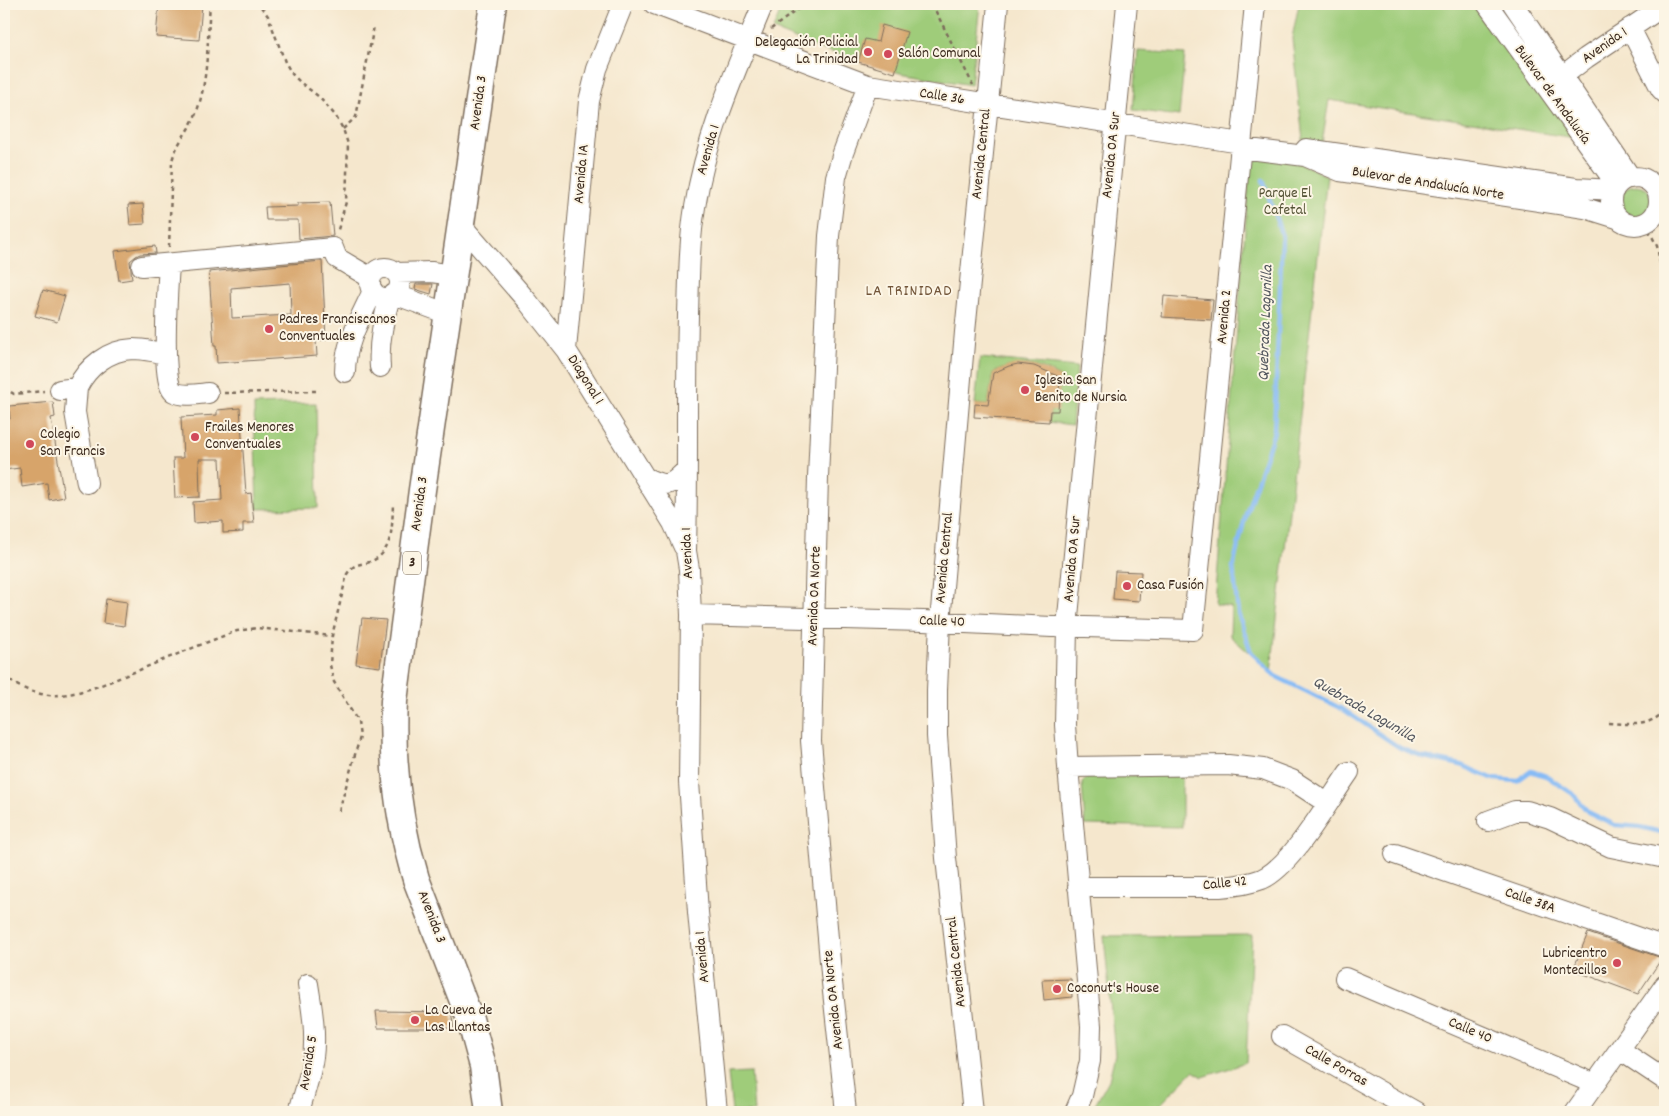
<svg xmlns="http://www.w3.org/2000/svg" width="1669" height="1116" font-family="Dekko,sans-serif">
	<rect width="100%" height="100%" fill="#fcf5e5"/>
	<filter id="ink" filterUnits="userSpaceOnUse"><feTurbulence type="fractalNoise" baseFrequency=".02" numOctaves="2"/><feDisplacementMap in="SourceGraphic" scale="10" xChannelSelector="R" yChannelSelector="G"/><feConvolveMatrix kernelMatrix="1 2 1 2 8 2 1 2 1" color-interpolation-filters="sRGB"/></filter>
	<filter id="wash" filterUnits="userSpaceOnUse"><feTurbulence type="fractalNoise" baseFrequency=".0096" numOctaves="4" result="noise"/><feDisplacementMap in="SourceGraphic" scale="20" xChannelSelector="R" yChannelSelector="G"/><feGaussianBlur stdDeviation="1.12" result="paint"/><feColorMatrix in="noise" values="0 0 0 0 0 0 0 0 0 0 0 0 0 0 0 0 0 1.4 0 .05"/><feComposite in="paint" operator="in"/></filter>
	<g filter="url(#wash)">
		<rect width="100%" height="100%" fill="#f5e7cd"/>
		<path fill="#9fcc7a" stroke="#6d7b4c" d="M783 4H980L971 85 900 73 818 48 773 30Z
			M1299 4H1480L1575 138 1329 100 1322 143 1303 140 1292 38Z
			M1138 51 1185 54 1179 116 1133 110Z
			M1258 157 1296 161 1327 176 1271 672 1230 636 1231 607 1215 604 1250 167Z
			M1620 201a16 16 0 1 1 32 0a16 16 0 1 1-32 0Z
			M980 358 1077 367 1072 425 1049 422 1050 411 1058 410 1060 377C1035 363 1019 360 993 373L988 405 975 404Z
			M316 403 318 508 257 509 254 405Z
			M1182 775V827L1085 825 1082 783 1088 776Z
			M1252 935 1246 1063 1203 1077 1193 1071 1153 1112H1091L1109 1080 1115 1054 1104 936Z
			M751 1072 754 1112H732L728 1073Z"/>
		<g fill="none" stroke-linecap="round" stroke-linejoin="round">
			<path stroke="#87bbf5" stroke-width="4.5" d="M1263 180 1282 236 1274 432 1246 514 1233 566 1238 613 1251 652 1275 676 1344 710 1400 748 1424 757 1461 765 1494 779 1517 781 1531 771 1546 776 1573 794 1588 812 1615 825 1640 827 1665 833"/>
		</g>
		<g id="blocks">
			<path fill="#d7a46b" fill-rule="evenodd" d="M159 4H202L199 40 156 37Z
				M882 25 907 32 895 73 858 62 865 39 878 42Z
				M330 202 333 236 299 239 298 220H266L265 207 298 206V203Z
				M143 204 145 224 130 225 128 205Z
				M155 246 156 253 140 254 136 256 130 261 132 279 119 281 115 251Z
				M322 261 326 340H316L317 356 217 363 216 346H214L209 272ZM290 283 291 315 232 318 231 288Z
				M416 284H433L431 294 415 289Z
				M43 290 65 296 57 322 35 316Z
				M1164 296 1213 300 1211 320 1162 317Z
				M1018 364 1034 366 1060 377 1058 411H1050L1049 422 974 417 975 404 988 405 993 373 1009 366Z
				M53 402 55 417 51 418 64 497 49 500 47 483 22 487 20 468 4 470V419H10L9 406Z
				M240 408 246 494 251 493 254 523H243V532L223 533V521L194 523 193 502 222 500 220 459H199L200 497 175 498 173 458H183L181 417 217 415V410Z
				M1115 571 1141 572 1139 601 1113 599Z
				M106 599 127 602 124 626 103 623Z
				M362 618 386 620 380 667 356 664Z
				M1588 933 1662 958 1638 994 1573 970Z
				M1071 979 1072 997 1044 1000 1042 980Z
				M376 1011 451 1012 454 1028H378Z"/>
		</g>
	</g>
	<g filter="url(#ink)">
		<use href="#blocks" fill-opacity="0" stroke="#7c6c5b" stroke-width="1"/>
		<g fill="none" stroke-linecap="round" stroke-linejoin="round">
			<g stroke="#7c6c5b" stroke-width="22">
				<path id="minor" d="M654 4 868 85 1241 143
					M1487 4 1617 185
					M1513 4 1631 178
					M1630 28 1661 89 1665 93
					M1552 84 1586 58 1665 5
					M1241 148 1305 156 1340 171 1585 208 1617 218
					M1306 149 1576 188 1614 190
					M1611 201a24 24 0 1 1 48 0a24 24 0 1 1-48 0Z
					M461 225 528 302 566 350 673 523 684 547
					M169 264C168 282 160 385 174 392 183 397 198 394 208 393
					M142 266 333 248 337 258 371 278
					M370 283a15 15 0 1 1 30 0a15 15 0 1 1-30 0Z
					M396 273 431 272 454 275
					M394 294 448 314
					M566 350 589 101 597 69 623 4
					M380 367C378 343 383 320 390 297
					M345 372C345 343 361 317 373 291
					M77 388 75 412 87 483
					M60 390 77 388C87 367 108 350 133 349 144 349 155 352 165 353
					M646 478C667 488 671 486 687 469
					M691 615 923 621 1052 627H1085L1193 630 1255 4
					M1068 767 1228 765 1263 769 1292 780 1327 803
					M1488 821 1515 811H1527L1550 818 1611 847 1665 858
					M1395 854 1665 947
					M1078 887H1220C1234 886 1249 884 1262 879 1292 866 1329 800 1349 772
					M1345 978 1595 1084
					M1282 1036 1416 1112
					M1620 1050 1665 1080
					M299 1112C305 1090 314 1066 314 1043 315 1023 311 1004 308 984
					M717 1112 698 912 689 782 691 615 689 569 686 551C688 473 686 394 688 316 689 280 689 243 695 207 706 136 736 70 763 4
					M846 1112 831 973 811 741 818 477 829 236 836 177 843 153 868 85
					M973 1112 946 858 937 736V690L940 622 965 332 998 4
					M1075 1112 1082 1096 1090 1061 1091 1026 1068 767 1065 725 1067 627 1127 4
					M1575 1112 1665 985"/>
			</g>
			<g stroke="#7c6c5b" stroke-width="29">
				<path id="major" d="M489 1112 483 1066 470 1019 416 879C398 820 391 762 394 701L422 490 493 4"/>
			</g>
			<path stroke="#7c6c5b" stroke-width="2.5" stroke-dasharray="4 4" stroke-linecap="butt" d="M254 4 261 7 268 16 285 62 292 74 301 83 318 96 335 115 343 129 348 144 346 202 337 233
				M932 4 973 85
				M771 29 805 4
				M343 129 356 117 374 26
				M1645 223 1657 246 1665 289
				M169 247 172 161C176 144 188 132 195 116 209 82 207 40 210 4
				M4 388 14 394 44 391
				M224 393 316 391
				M4 675C17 689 42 697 60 695 86 693 113 680 137 671 170 657 204 643 237 631L257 628 332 636
				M1609 723C1632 724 1647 728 1665 711
				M339 811 360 737 358 722 334 682 330 665 332 636 347 574C353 565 356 565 366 563 394 556 392 526 393 503"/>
			<use href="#minor" stroke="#fff" stroke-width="20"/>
			<use href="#major" stroke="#fff" stroke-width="26"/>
		</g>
	</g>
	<g fill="#d1495b" stroke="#fcf5e5" stroke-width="2">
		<circle cx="868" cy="52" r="5"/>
		<circle cx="888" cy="54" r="5"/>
		<circle cx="269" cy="329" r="5"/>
		<circle cx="1025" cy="390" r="5"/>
		<circle cx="195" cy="437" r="5"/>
		<circle cx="30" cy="444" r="5"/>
		<circle cx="1127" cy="586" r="5"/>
		<circle cx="1617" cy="963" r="5"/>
		<circle cx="1057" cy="989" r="5"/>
		<circle cx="415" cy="1020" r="5"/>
	</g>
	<g text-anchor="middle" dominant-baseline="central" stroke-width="4" stroke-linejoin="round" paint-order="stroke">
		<rect fill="#fcf5e5" stroke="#75675a" stroke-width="1" x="403" y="551.5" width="18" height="23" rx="4"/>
		<g font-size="14" font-weight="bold" fill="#3b2a1e">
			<text x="412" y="563">3</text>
		</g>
		<g font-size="15" fill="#3b2a1e" stroke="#fcf5e5" text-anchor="start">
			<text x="858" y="43" text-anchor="end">Delegación Policial<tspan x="858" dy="17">La Trinidad</tspan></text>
			<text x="898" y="54">Salón Comunal</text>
			<text x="279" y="320">Padres Franciscanos<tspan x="279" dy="17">Conventuales</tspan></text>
			<text x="1035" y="381">Iglesia San<tspan x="1035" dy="17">Benito de Nursia</tspan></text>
			<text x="205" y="428">Frailes Menores<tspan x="205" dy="17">Conventuales</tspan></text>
			<text x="40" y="435">Colegio<tspan x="40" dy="17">San Francis</tspan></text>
			<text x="1137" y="586">Casa Fusión</text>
			<text x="1607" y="954" text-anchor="end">Lubricentro<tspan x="1607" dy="17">Montecillos</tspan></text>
			<text x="1067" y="989">Coconut's House</text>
			<text x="425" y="1011">La Cueva de<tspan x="425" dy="17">Las Llantas</tspan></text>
		</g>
		<g font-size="15" fill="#3b2a1e" stroke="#fcf5e5">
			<text transform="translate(1605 46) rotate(-35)">Avenida 1</text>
			<text transform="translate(1552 95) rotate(54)">Bulevar de Andalucía</text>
			<text transform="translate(942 97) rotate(9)">Calle 36</text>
			<text transform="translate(479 103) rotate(-82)">Avenida 3</text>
			<text transform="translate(709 150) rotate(-74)">Avenida 1</text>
			<text transform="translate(982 154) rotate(-84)">Avenida Central</text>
			<text transform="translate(1112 155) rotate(-84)">Avenida 0A Sur</text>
			<text transform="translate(582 174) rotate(-85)">Avenida 1A</text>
			<text transform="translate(1428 184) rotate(9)">Bulevar de Andalucía Norte</text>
			<text transform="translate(1225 317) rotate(-85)">Avenida 2</text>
			<text transform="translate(585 380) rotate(58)">Diagonal 1</text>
			<text transform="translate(420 504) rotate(-82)">Avenida 3</text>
			<text transform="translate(688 553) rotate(-92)">Avenida 1</text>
			<text transform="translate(945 558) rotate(-85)">Avenida Central</text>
			<text transform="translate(1073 559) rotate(-85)">Avenida 0A Sur</text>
			<text transform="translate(815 596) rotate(-88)">Avenida 0A Norte</text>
			<text transform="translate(942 622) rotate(2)">Calle 40</text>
			<text transform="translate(1225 884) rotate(-6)">Calle 42</text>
			<text transform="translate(1530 901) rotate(19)">Calle 38A</text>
			<text transform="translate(431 917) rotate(69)">Avenida 3</text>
			<text transform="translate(703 957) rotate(-95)">Avenida 1</text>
			<text transform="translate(957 962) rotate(-96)">Avenida Central</text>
			<text transform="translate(834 1000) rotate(-96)">Avenida 0A Norte</text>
			<text transform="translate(1470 1031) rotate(23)">Calle 40</text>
			<text transform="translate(309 1063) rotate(-81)">Avenida 5</text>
			<text transform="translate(1336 1066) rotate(30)">Calle Porras</text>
		</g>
		<g font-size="15" fill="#545235" stroke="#fcf5e5">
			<text x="1285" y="194">Parque El<tspan x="1285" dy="17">Cafetal</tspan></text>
		</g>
		<g font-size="16" letter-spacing="1" fill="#725539" stroke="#fcf5e5">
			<text x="909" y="291">LA TRINIDAD</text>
		</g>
		<g font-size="16" font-style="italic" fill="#52565e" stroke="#fcf5e5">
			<text transform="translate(1266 323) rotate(-88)">Quebrada Lagunilla</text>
			<text transform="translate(1364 710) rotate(30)">Quebrada Lagunilla</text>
		</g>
	</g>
	<rect width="1669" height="1116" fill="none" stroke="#fcf5e5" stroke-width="20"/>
</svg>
